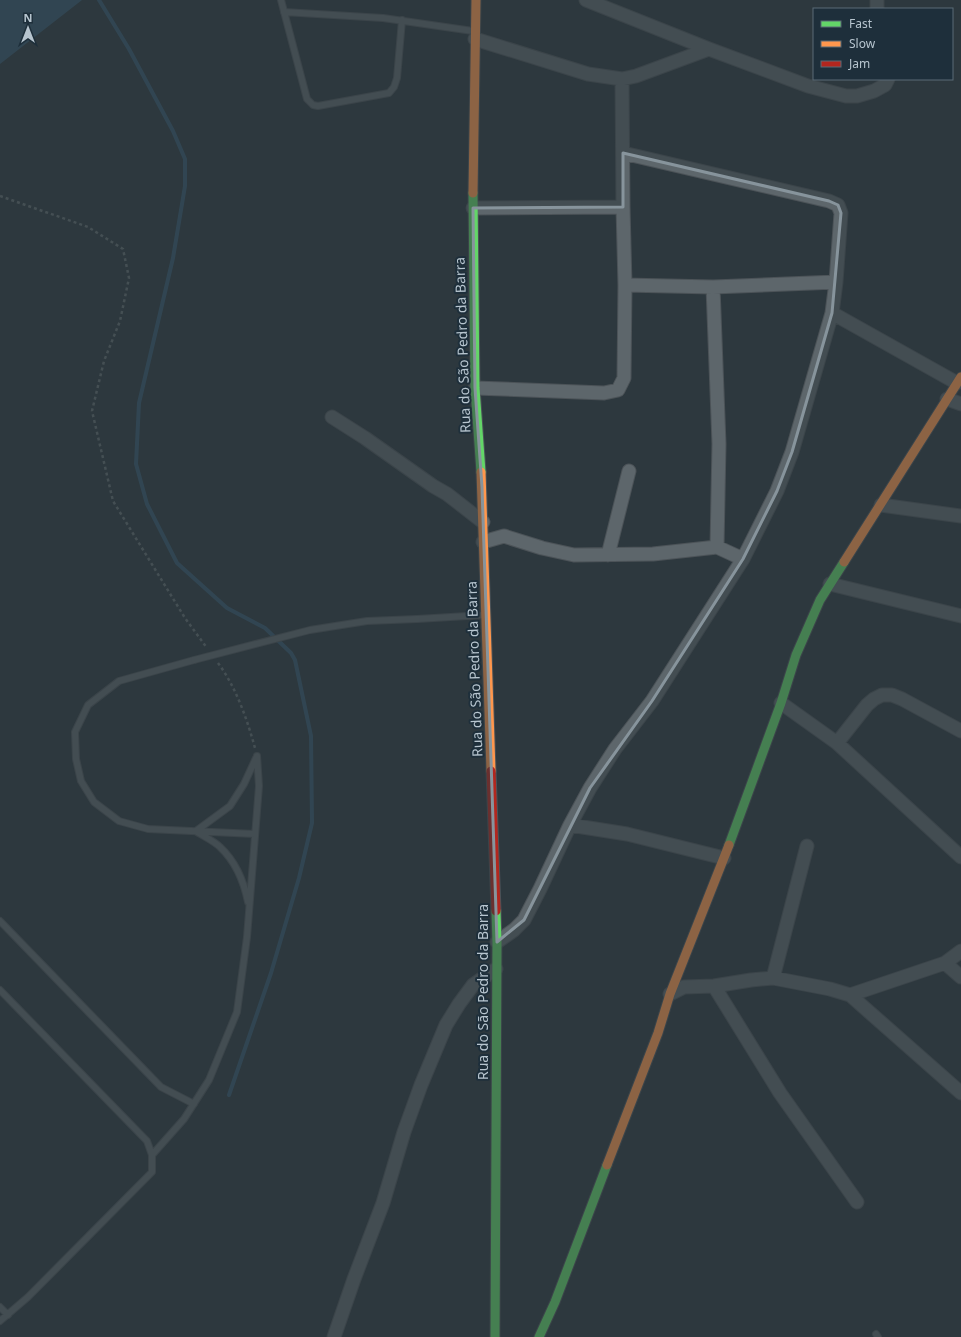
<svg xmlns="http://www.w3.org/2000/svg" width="961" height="1337" font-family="'Noto Sans',sans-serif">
	<rect width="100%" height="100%" fill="#2d383e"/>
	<path fill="#36566b" d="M0 0H82L0 64Z"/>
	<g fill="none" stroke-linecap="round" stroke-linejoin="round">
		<path stroke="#36566b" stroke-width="4" d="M99 0 129 49 173 131 185 159V186L173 258 139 403 136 464 147 504 177 563 227 608 265 628 291 653 295 660 311 736 312 823 299 878 271 973 229 1095"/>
		<g stroke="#4c5358" stroke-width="8">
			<path id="lane" d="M281 0 307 99 313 105 318 106 389 93 394 87 397 78 402 20
				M284 12 383 18 473 31
				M417 619 484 615
				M194 660 119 681 88 705 75 732 76 759 81 781 94 802 119 821 148 829 255 834
				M196 831 230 806 244 784 256 758
				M197 832C205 837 214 841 220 847 236 862 244 882 248 902
				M0 921 161 1087 194 1104
				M0 990 147 1141 152 1155V1172L28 1297 0 1321
				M152 1155 184 1119 209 1080 237 1012 247 937 259 786 257 756
				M0 1307 8 1315
				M876 1334 878 1337"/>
		</g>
		<g stroke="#4c5358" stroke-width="15">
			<path id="street" d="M586 0 709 49 808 86 846 96H857L874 91 885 85 888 79
				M877 0V9
				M475 39 588 74 622 79 636 76 709 49
				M473 208 623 207
				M625 285 713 287 836 282
				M713 287 719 444 717 547
				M832 313 957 383
				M475 388 604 393 618 390 624 378 625 285 623 207 622 79
				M947 399 961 404
				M332 417 365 438 433 486 447 494 483 522
				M881 505 961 516
				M483 542 504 536 542 548 574 555 653 554 717 547 743 559
				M608 555 629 471
				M830 584 961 616
				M781 703 837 743 961 857
				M837 743 867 705 874 699 882 695H892L902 699 961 731
				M570 825 627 834 724 858
				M497 942 514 930 524 920 540 889 570 825 590 788 615 749 652 701 743 559 777 491 792 452 832 313 836 282 841 213 838 205 829 201 623 153
				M945 963 961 977
				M773 978 807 846
				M714 986 780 1093 857 1202
				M670 994 684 987 714 986 751 980 773 978 830 989 850 995 945 963 961 951
				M850 995 961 1093
				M334 1337 354 1279 383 1203 404 1132 421 1085 446 1025 459 1004 473 985 496 969"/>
		</g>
		<g stroke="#4c5358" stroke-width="11">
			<path id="fast" d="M473 193 475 388 481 472
				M729 845 781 703 796 655 820 600 844 562
				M495 1337 497 942 496 911
				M539 1337 555 1302 607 1165"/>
		</g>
		<g stroke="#4c5358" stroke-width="11">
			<path id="slow" d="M473 193 476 0
				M481 472 491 771
				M844 562 961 377
				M607 1165 658 1033 670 994 729 845"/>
		</g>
		<g stroke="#4c5358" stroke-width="11">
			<path id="jam" d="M491 771 496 911"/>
		</g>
		<path stroke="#616a6e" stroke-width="2.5" stroke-dasharray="3 3" stroke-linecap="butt" d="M0 196 88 227 123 249 129 278 120 321 104 361 92 411 113 501 185 618 207 648
			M218 663C236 687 247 719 255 748"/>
		<use href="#lane" stroke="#5d666b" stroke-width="6"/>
		<use href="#street" stroke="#5d666b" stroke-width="13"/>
		<use href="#fast" stroke="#63d668" stroke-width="9"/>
		<use href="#slow" stroke="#ff974d" stroke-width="9"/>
		<use href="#jam" stroke="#b3261e" stroke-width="9"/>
		<g stroke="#4c5358" stroke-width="8" stroke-linecap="butt">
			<path id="lane-bridge" d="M194 660 310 630 367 621 417 619"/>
		</g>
		<use href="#lane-bridge" stroke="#5d666b" stroke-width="6"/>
	</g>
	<path d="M0 0H961V1337H0ZM623 153 829 201 838 205 841 213 832 313 792 452 777 491 743 559 652 701 590 788 524 920 497 942 482 487 475 388 473 208 623 207Z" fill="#2d383e" fill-opacity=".55" fill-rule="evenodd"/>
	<path fill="none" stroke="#87949c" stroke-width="3" stroke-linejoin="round" d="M623 153 829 201 838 205 841 213 832 313 792 452 777 491 743 559 652 701 590 788 524 920 497 942 482 487 475 388 473 208 623 207Z"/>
	<g text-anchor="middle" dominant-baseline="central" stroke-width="4" stroke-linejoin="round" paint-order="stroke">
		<g font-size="14" fill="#b7c5cf" stroke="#1e2f3b">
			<text transform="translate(462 345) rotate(-92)">Rua do São Pedro da Barra</text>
			<text transform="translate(474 669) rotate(-92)">Rua do São Pedro da Barra</text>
			<text transform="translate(482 992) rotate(-90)">Rua do São Pedro da Barra</text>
		</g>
	</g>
	<rect x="813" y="8" width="140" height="72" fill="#1e2f3b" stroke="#5b6b76"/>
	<rect x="821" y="21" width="20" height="6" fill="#63d668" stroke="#5b6b76"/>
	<text x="849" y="28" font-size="12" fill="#b7c5cf">Fast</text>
	<rect x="821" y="41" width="20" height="6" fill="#ff974d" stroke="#5b6b76"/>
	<text x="849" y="48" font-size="12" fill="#b7c5cf">Slow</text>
	<rect x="821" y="61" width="20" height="6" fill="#b3261e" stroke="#5b6b76"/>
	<text x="849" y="68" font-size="12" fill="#b7c5cf">Jam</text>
	<g transform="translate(28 28)" stroke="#1e2f3b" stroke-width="3" paint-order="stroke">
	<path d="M0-3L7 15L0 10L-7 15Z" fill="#b7c5cf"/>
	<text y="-6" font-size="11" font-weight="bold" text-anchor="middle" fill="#b7c5cf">N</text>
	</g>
</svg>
